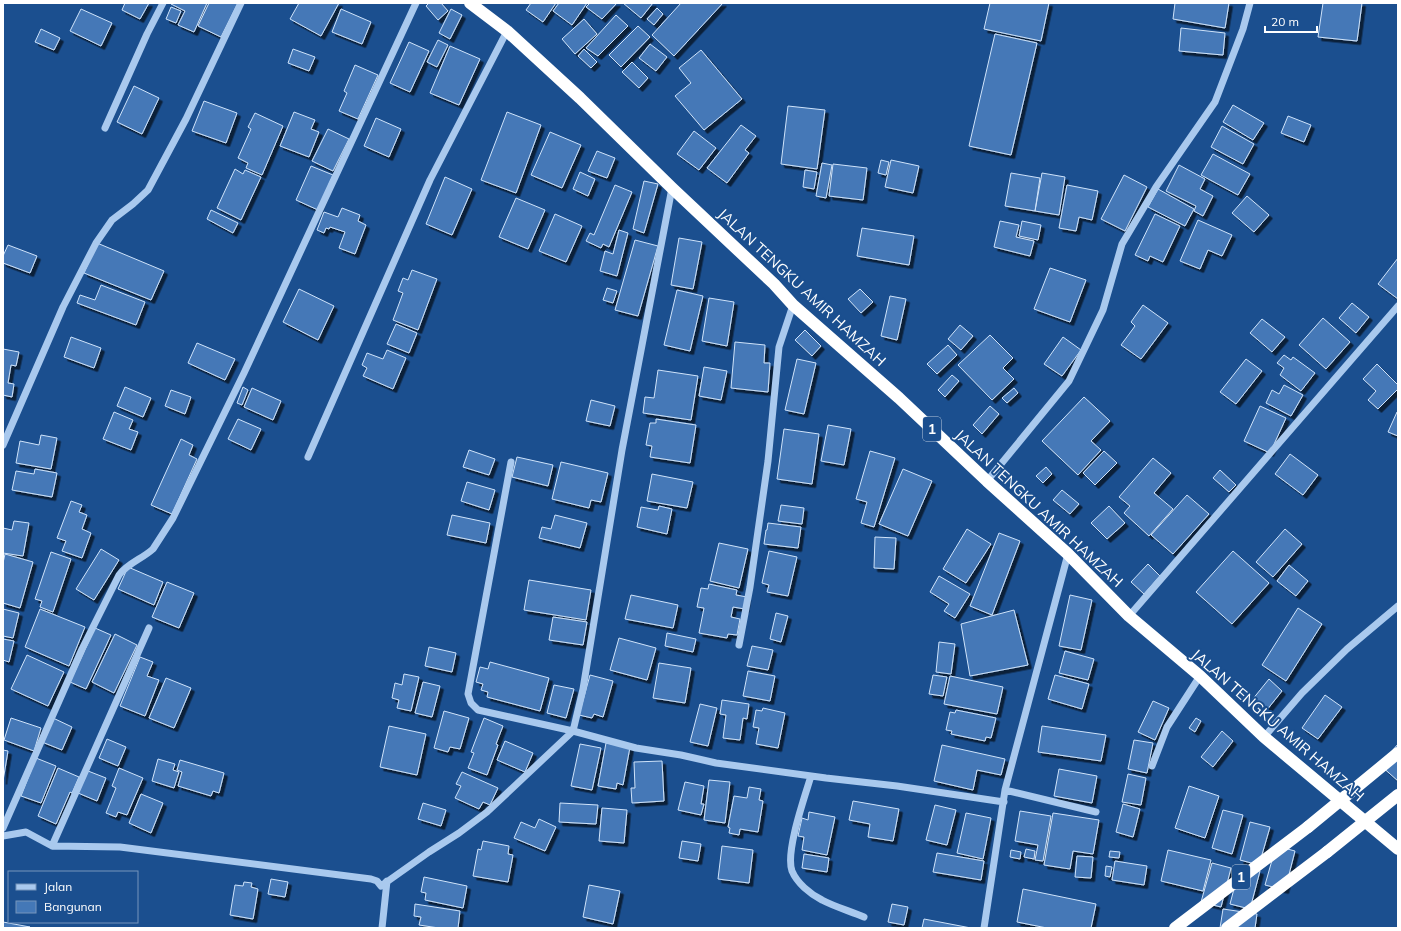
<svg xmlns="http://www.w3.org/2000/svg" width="1401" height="931" font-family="Mulish,sans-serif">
	<defs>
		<filter id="shadow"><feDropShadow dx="3.5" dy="3.5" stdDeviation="0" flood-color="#0009"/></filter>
	</defs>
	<rect width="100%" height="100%" fill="#1b4f8f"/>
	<path fill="#4478b7" stroke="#cfe3fa" filter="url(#shadow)" d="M125 3H149L140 19 122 10Z
		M172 3H207L194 32 178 25 185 11 171 4Z
		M209 3H238L221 37 198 26Z
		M299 3H339L321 36 290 19Z
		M429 3H441L448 11 438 20 426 6Z
		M531 3H556L543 22 526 10Z
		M559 3H587L572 25 553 11Z
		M590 3H617L602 19 586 7Z
		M623 3H653L641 18Z
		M681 3H723L674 56 652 35Z
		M990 3H1049L1041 41 984 29Z
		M1175 3H1229L1225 28 1173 19Z
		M1323 3H1362L1357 41 1318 37Z
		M171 7 181 11 176 23 166 19Z
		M657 8 663 14 654 25 647 19Z
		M81 9 112 23 101 46 70 31Z
		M341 9 371 22 362 44 332 32Z
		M451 9 462 15 450 39 439 33Z
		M616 15 628 26 598 56 586 48Z
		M584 19 597 34 575 54 562 39Z
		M638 26 650 37 621 67 609 55Z
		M1181 28 1225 33 1223 55 1179 51Z
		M41 29 60 38 54 50 35 42Z
		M995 34 1037 43 1011 155 969 146Z
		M438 40 448 45 437 67 427 62Z
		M409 42 429 51 410 92 390 83Z
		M650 44 667 57 656 71 639 58Z
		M450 46 480 59 459 105 430 93Z
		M293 49 315 57 309 71 288 63Z
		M584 49 597 62 591 68 578 56Z
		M701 50 742 99 704 130 675 96 691 83 679 68Z
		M632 62 648 78 639 88 622 72Z
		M355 65 378 75 358 119 339 111 347 93 344 91Z
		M134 86 159 98 142 134 117 122Z
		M204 101 237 113 226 143 192 131Z
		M1233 105 1264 123 1253 140 1223 122Z
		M788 106 825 110 817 169 781 164Z
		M294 112 315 120 311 129 319 132 309 157 280 146Z
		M507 112 541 125 516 193 481 180Z
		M255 113 283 126 262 175 246 168 248 163 238 158 251 129 248 127Z
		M1288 116 1311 125 1304 142 1281 133Z
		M376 118 401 129 389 157 364 146Z
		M741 125 756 136 745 150 749 153 727 183 707 168Z
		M1222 126 1254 144 1243 164 1211 147Z
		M328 129 349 139 333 171 312 161Z
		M694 131 716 148 699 170 677 154Z
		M550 132 581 145 562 188 531 175Z
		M597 151 615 158 607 178 588 171Z
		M1213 154 1250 174 1238 195 1201 175Z
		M881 160 889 162 886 175 878 173Z
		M891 160 919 166 913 193 885 187Z
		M822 163 832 165 826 198 816 196Z
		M833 164 867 168 863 200 829 196Z
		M1179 165 1205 179 1200 189 1213 196 1203 216 1194 211 1196 206 1166 191Z
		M311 166 333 175 318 210 296 200Z
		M235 169 243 174 245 170 261 177 241 220 217 208Z
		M805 170 817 172 814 189 803 187Z
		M580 172 595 179 588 196 573 189Z
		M1011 173 1040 178 1035 211 1005 206Z
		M1042 173 1065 177 1059 215 1035 211Z
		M1124 175 1147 187 1125 231 1101 219Z
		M445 177 472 189 452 235 426 224Z
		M644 181 658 184 644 233 633 229Z
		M615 185 632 192 609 247 603 244 601 248 586 241 590 233 594 235Z
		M1067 185 1098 191 1092 220 1079 217 1076 231 1059 228Z
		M1158 189 1194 209 1185 226 1148 207Z
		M1247 196 1269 215 1254 232 1232 213Z
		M516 198 545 210 528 249 499 237Z
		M342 208 360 215 358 221 366 225 355 254 339 248 345 232 330 227 329 229 326 228 324 233 317 230 324 212 338 217Z
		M211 210 238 223 233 233 207 219Z
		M555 214 582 226 566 262 539 251Z
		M1155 214 1180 226 1163 262 1150 256 1148 261 1135 255Z
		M1198 220 1232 235 1222 256 1208 250 1200 269 1180 261Z
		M1000 221 1019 225 1016 237 1034 241 1030 256 994 247Z
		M1022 221 1041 225 1038 240 1019 236Z
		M862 228 914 236 909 265 857 256Z
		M619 230 628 233 617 276 600 271 605 251 613 254Z
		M679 238 702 242 693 289 671 285Z
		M635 240 658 246 638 316 615 310Z
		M97 243 164 271 151 300 84 273Z
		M8 245 37 256 30 273 3 263V256Z
		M1398 258V299L1378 284Z
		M1050 268 1086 280 1070 322 1034 309Z
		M412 270 437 279 418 330 393 320 403 293 398 291 403 278 408 280Z
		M101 285 145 302 136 325 77 303 80 295 95 300Z
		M607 288 617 291 613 303 603 300Z
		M299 289 334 306 318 340 283 322Z
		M860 289 873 302 861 313 848 299Z
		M677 290 703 296 690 351 664 345Z
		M890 296 906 299 897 340 881 336Z
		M709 298 734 302 727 346 702 341Z
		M1352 303 1369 317 1356 333 1339 318Z
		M1143 305 1168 323 1141 359 1121 345 1135 326 1131 322Z
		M1323 318 1350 342 1326 369 1299 345Z
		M1262 319 1285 337 1272 352 1250 333Z
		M396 324 417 333 409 353 387 344Z
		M960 325 973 336 961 350 948 339Z
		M805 330 821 346 812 356 795 340Z
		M990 335 1013 358 1003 368 1014 379 992 400 958 365Z
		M71 337 101 348 94 368 64 357Z
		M1063 337 1081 350 1062 376 1044 364Z
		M735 342 765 345 764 363H770L768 392 731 388Z
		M197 343 235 359 225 380 188 363Z
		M948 345 957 355 937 374 927 364Z
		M3 349 19 352 16 366 11 365 8 383 14 384 12 397 3 395Z
		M387 350 406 358 393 389 363 376 367 368 362 365 367 353 383 359Z
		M1284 355 1291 360 1293 357 1315 373 1301 391 1280 375 1284 368 1277 363Z
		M797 359 816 363 804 414 785 410Z
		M1246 359 1262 371 1236 404 1220 392Z
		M1377 364 1398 385V389L1378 409 1368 400 1376 391 1363 379Z
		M704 367 727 371 721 400 699 396Z
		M658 370 698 376 691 420 643 413 645 397 654 398Z
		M952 375 959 381 945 397 938 390Z
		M1284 385 1303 395 1291 416 1266 403 1272 390 1279 394Z
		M125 387 151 398 143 417 117 406Z
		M243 387 248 390 242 405 237 403Z
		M252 388 281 401 273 420 244 407Z
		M1014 388 1018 393 1007 403 1002 398Z
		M171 390 191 397 185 414 165 406Z
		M1084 397 1110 421 1091 441 1101 450 1078 475 1042 441Z
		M591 400 615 406 610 426 586 421Z
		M990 406 999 414 982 434 973 425Z
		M1260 406 1286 418 1270 453 1244 441Z
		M114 412 133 420 129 429 138 432 131 450 103 439Z
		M1397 412H1398V436L1388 432Z
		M238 419 261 429 251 450 228 439Z
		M656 419 696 425 690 463 650 457 652 446 646 445 650 423H656Z
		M828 425 851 429 844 465 821 461Z
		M784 429 819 434 812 484 777 479Z
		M41 435 57 438 51 469 16 463 20 441 39 445Z
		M181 439 193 445 189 455 197 459 172 514 151 505Z
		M469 450 495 459 489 475 463 467Z
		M870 451 895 458 874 527 861 523 867 502 856 499Z
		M1104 451 1117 463 1095 485 1083 473Z
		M1290 454 1318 475 1303 495 1275 474Z
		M517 457 553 465 548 486 512 477Z
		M1153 458 1171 473 1154 493 1173 509 1149 536 1124 513 1130 506 1119 497Z
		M561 462 608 473 601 502 591 500 589 508 552 499Z
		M1046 467 1052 474 1043 483 1036 476Z
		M35 469 57 473 52 497 12 490 16 471 34 474Z
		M903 469 932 481 908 536 879 524Z
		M1220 470 1236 485 1229 492 1213 478Z
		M652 474 693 482 687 508 647 501Z
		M467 482 495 490 489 510 461 501Z
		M1062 490 1079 504 1070 514 1053 500Z
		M1187 495 1209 514 1173 554 1151 535Z
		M71 501 82 505 79 512 87 515 82 529 91 533 82 558 62 551 66 541 57 538Z
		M781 505 804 508 802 524 778 521Z
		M659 506 672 509 667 534 637 527 641 507 658 510Z
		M1109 506 1125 523 1107 539 1091 523Z
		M452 515 490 523 486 543 447 535Z
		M555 515 587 523 580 548 539 538 542 527 551 529Z
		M14 521 29 523 23 556 3 553V528L12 530Z
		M768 523 801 527 798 548 764 544 766 530H767Z
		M967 529 991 544 966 583 943 569Z
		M1285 529 1302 544 1273 577 1256 562Z
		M999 533 1020 541 992 615 970 606Z
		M875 537 896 538 894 569 874 568Z
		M719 543 748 549 739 588 710 581Z
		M101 549 119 560 94 600 76 589Z
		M769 551 797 557 788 596 767 592 769 585 762 583Z
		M1233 551 1269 583 1232 624 1196 592Z
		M51 552 71 559 53 612 40 607 42 601 35 599Z
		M5 554 33 562 20 608 3 603V563Z
		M1148 564 1160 576 1144 594 1131 582Z
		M1289 565 1308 581 1296 596 1277 581Z
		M128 567 163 582 154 605 118 589Z
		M939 576 970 594 955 618 944 611 949 604 930 592Z
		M529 580 591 590 586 620 524 610Z
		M167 582 194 593 179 628 152 617Z
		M709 584 737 590 736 595 747 597 745 609 733 607 731 617 740 619 737 635 728 634 727 638 699 633 704 608 697 607 701 588 708 589Z
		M631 595 678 605 673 628 625 619Z
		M1070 595 1092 600 1081 650 1059 646Z
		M1298 608 1322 624 1286 681 1262 665Z
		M3 609 19 613 13 638 3 636Z
		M40 609 85 627 69 666 25 647Z
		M1014 610 1028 665 970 676 961 624Z
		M776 613 788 616 781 642 770 639Z
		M553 617 587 622 583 645 549 640Z
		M95 628 111 635 86 689 70 682Z
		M667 633 696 639 693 652 665 646Z
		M115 634 137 645 114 693 92 682Z
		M619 638 656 648 647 680 610 670Z
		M3 639 14 641 9 662 3 660Z
		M939 642 955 644 951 674 936 672Z
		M752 646 773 650 768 670 747 666Z
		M429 647 456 653 452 672 425 666Z
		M1065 651 1094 659 1088 680 1059 673Z
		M27 655 64 672 48 706 11 689Z
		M140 657 153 662 147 676 159 680 145 716 120 706Z
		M490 662 549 678 540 711 487 697 488 692 481 690 483 684 476 682 480 667 488 669Z
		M659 663 691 668 685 703 653 698Z
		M748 671 775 676 770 701 743 696Z
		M404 674 419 677 411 711 397 708 399 700 392 698 395 683 402 685Z
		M590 675 613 681 603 717 594 714 592 718 579 715Z
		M933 675 947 677 943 696 929 694Z
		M1055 675 1089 684 1082 709 1048 699Z
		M950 676 1003 687 997 714 944 704Z
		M166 678 191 688 174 728 149 718Z
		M1269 679 1282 691 1266 711 1252 700Z
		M423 682 440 686 432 717 415 713Z
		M554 685 574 689 566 718 547 713Z
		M1325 695 1342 707 1318 739 1302 728Z
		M722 700 749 704 747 719 743 718 740 740 723 738 726 715 720 714Z
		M1153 701 1169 708 1155 740 1138 732Z
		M700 704 717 708 708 746 690 742Z
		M763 708 785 713 778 748 756 744 759 728 753 727 756 710 762 711Z
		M956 710 996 718 991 738 986 737 985 741 951 734 952 731 946 730 950 712 955 713Z
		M444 711 469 718 460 749 450 747 448 752 434 748Z
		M11 718 41 728 34 751 4 740Z
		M53 718 72 727 62 750 42 742Z
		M484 718 503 726 496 744 498 745 487 775 468 768 474 753 471 752Z
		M1196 718 1201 721 1195 732 1189 728Z
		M389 726 426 734 417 775 380 767Z
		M1042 726 1106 735 1101 761 1038 752Z
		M1222 731 1233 741 1213 767 1201 757Z
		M107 739 126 747 118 766 99 758Z
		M1134 740 1153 743 1147 773 1128 769Z
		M505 741 533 753 525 772 497 760Z
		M606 743 630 747 623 785 617 783 616 789 598 786Z
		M580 744 601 748 592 790 571 786Z
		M1398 744V781L1380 765Z
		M942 745 1005 759 1001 775 977 770 973 790 934 781Z
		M3 750 8 751 3 781Z
		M36 758 56 766 41 803 21 796Z
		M158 759 175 764 173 770 179 772 174 788 152 781Z
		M180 760 224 773 219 793 213 791 211 796 178 786 182 772 177 770Z
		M662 761 664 801 632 803 631 788H635L634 762Z
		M58 768 79 777 72 793 70 792 56 824 38 816Z
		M119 768 143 778 127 815 118 812 116 817 106 813 116 788 112 786Z
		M1059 769 1097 776 1092 803 1054 796Z
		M88 771 106 778 97 801 78 793Z
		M462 772 498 788 490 805 483 802 479 809 455 798 461 786 456 784Z
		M1128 774 1146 778 1141 805 1122 802Z
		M709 780 730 782 725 823 704 820Z
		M685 782 704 786 701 804H704L701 815 678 810Z
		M1189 786 1219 796 1205 838 1175 828Z
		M749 787 761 789 759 800 763 801 758 832 740 829 739 835 729 833 730 828 728 827 734 796 747 798Z
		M141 794 163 803 151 833 129 823Z
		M853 801 899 809 893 841 868 837 870 824 849 820Z
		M423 803 446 810 441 826 418 819Z
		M560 803 598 805 596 824 559 822Z
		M1123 804 1140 809 1133 837 1116 832Z
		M935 805 956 810 947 845 926 840Z
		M602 808 627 810 624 843 599 841Z
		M1223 810 1243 815 1232 854 1212 848Z
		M1020 811 1051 816 1043 861 1035 860 1038 845 1015 841Z
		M809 812 835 817 827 855 802 850 804 837 798 836 802 818 808 820Z
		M966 813 991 818 983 859 957 853Z
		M1053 813 1099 820 1093 854 1073 851 1070 869 1044 865Z
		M539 819 556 827 545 851 514 838 521 822 535 828Z
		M1250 822 1270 827 1259 865 1240 860Z
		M483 841 509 846 508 854 513 855 508 882 473 876 478 849 481 850Z
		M682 841 701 844 698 861 679 858Z
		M722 846 753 850 749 883 718 879Z
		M1276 846 1295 851 1285 890 1265 885Z
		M1026 849 1035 851 1034 859 1024 857Z
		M1011 850 1021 852 1020 859 1010 857Z
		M1168 850 1211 860 1203 891 1161 881Z
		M1110 851 1120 852 1119 858 1109 857Z
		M937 853 984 861 981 880 933 872Z
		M804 854 829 858 827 872 802 868Z
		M1077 856 1093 857 1091 878 1075 877Z
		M1115 861 1147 866 1144 885 1112 880Z
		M1212 863 1231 868 1221 907 1201 902Z
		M1106 866 1112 867 1110 877 1105 876Z
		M1240 866 1260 871 1250 909 1230 904Z
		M424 877 467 886 463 908 425 900 426 893 421 892Z
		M271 879 288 882 285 897 268 894Z
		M244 882 252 883 251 887 258 889 253 919 230 915 235 885 243 886Z
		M589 885 620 891 613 924 583 917Z
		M1023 889 1096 904 1091 928H1047L1017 922Z
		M415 904 460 911 458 928H439L419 925 421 917 414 916Z
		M892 904 908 907 904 925 888 922Z
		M1223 909 1257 914 1255 928H1220Z
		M924 919 971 928H922Z
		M3 922 30 927 3 928Z"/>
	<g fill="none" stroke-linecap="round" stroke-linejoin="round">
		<path stroke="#a9c9ee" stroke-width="7" d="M105 128 147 34 163 3
			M3 445 63 307 96 243 112 220 133 204 148 190 186 119 241 3
			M308 457 430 180 507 31
			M511 462 468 694 471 703 478 710 573 731 636 748 681 755 716 763 826 778 897 786 1004 802
			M987 481 1069 381 1103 310 1122 244 1156 187 1215 102 1243 29 1250 3
			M1129 616 1398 306
			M739 645 750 587 768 461 779 347 793 305
			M1264 737 1302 693 1347 649 1398 606
			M1152 766 1167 727 1200 676
			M811 776C805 796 785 852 792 871 797 883 810 894 822 900 835 907 850 911 864 917
			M1005 790 1096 812
			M3 828 82 649 119 575C128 563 142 559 153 549L173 518 244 373 416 3
			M3 836 26 832 52 846 120 847 371 879 377 881 381 886
			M52 846 149 628
			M381 886 429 852 459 833 487 812 573 731 583 689 622 450 672 188
			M382 928 387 881 385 883
			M984 928 1005 790 1068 554"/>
		<path stroke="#fff" stroke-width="12" d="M470 3 507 31 580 98 672 188 774 284 793 305 899 398 987 481 1068 554 1129 616 1200 676 1264 737 1398 849
			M1175 928 1308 827
			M1227 928 1327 852"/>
		<path stroke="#fff" stroke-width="12" d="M1308 827 1398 753
			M1327 852 1398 795"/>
	</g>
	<g text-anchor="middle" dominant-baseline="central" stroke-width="4" stroke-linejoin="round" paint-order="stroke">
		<g fill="#1b4f8f" stroke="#bbcadd" stroke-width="1">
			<rect x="923" y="417" width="18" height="24" rx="3"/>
			<rect x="1232" y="865" width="18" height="24" rx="3"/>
		</g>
		<g font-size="14" font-weight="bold" fill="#fff">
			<text x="932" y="429">1</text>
			<text x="1241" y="877">1</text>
		</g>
		<g font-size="15" fill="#fff" stroke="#1b4f8f">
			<text transform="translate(802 287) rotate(43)">JALAN TENGKU AMIR HAMZAH</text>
			<text transform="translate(1039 508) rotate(43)">JALAN TENGKU AMIR HAMZAH</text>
			<text transform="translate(1278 725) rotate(41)">JALAN TENGKU AMIR HAMZAH</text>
		</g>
	</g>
	<rect width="1401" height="931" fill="none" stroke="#ffffff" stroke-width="8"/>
	<rect x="8" y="871" width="130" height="52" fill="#1b4f8f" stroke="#7695bc"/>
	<rect x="16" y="884" width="20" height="6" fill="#a9c9ee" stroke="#7695bc"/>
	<text x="44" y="891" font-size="12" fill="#ffffff">Jalan</text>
	<rect x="16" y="901" width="20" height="12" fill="#4478b7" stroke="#7695bc"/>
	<text x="44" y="911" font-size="12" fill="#ffffff">Bangunan</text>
	<path d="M1265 26v6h52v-6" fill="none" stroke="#ffffff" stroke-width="2"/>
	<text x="1271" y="26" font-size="12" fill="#ffffff" stroke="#1b4f8f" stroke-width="3" paint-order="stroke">20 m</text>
</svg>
